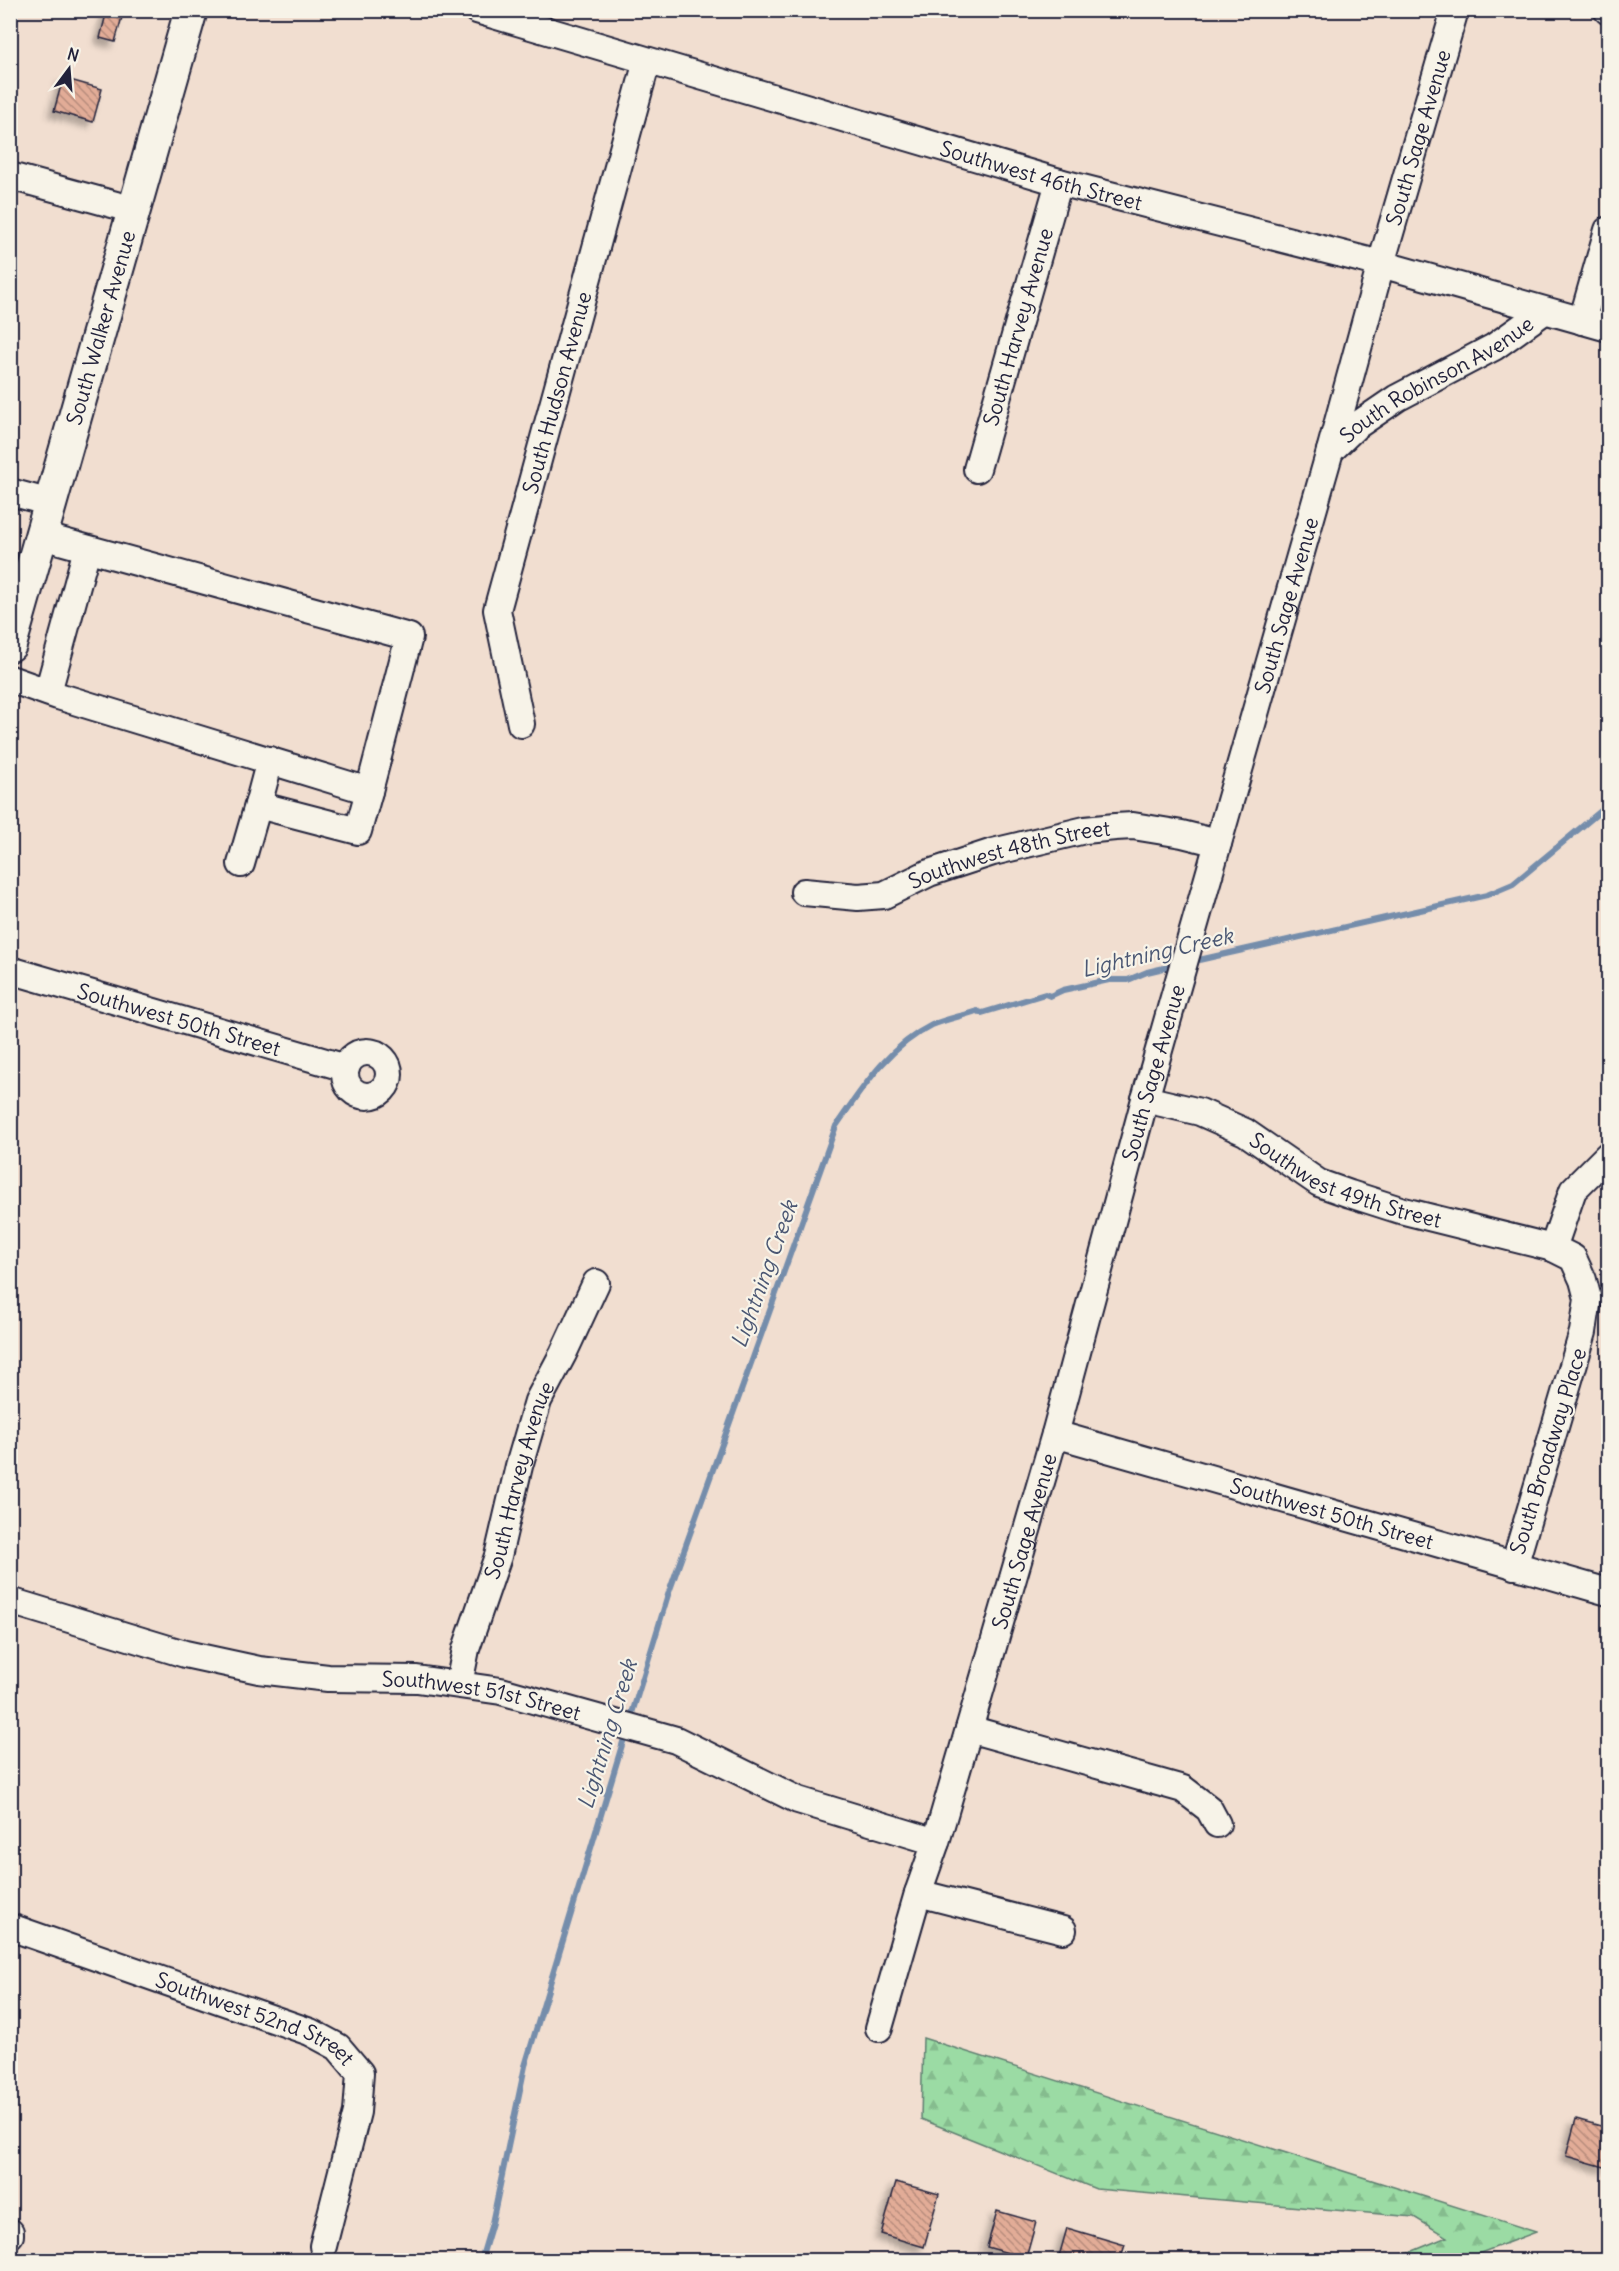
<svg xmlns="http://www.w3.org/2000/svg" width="1619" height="2271" font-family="Delius,sans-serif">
	<defs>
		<pattern id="forest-firs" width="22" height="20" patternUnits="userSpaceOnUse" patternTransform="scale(1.5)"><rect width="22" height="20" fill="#9bdba4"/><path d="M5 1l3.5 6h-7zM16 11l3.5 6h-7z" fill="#85bc8e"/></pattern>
		<pattern id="building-back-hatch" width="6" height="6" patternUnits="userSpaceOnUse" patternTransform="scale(1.5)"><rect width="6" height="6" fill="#e2ac97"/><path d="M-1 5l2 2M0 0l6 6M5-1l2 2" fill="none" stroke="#b78c7c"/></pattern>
		<filter id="shadow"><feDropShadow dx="-5.5" dy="5.5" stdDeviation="3" flood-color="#0004"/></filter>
	</defs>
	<rect width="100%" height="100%" fill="#f1ded0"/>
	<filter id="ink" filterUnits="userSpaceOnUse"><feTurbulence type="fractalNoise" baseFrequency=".0167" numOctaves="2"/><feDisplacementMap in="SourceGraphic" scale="12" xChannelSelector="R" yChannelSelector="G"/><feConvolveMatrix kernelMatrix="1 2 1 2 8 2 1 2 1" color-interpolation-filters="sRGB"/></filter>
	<g filter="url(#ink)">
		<path fill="url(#forest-firs)" stroke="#5e7e70" stroke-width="1.5" d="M923 2038 1536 2232 1462 2260H1391L1447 2237 1414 2217 1096 2189 921 2119Z"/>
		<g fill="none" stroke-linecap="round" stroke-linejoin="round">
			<path stroke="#758dab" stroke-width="6" d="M1190 962 1487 895 1513 884 1608 805
				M630 1720 668 1595 836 1126C863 1087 888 1047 932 1025 946 1019 962 1016 977 1011L982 1013 1045 994 1050 996 1063 990 1109 980H1128L1147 972 1177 965
				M481 2260 492 2223 525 2066 626 1732"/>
		</g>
		<path fill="url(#building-back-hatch)" stroke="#22223b" stroke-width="1.5" filter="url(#shadow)" d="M107 10H124L115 42 100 38Z
			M63 78 102 89 93 122 54 111Z
			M1576 2119 1608 2128V2168L1566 2156Z
			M896 2182 939 2194 924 2247 881 2234Z
			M997 2211 1036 2222 1026 2258 987 2247Z
			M1067 2228 1125 2245 1120 2260H1058Z"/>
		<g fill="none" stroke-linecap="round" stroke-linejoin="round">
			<g stroke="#22223b" stroke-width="30">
				<g id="minor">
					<path id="s1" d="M477 10 1059 182 1381 264 1608 328"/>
					<path d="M1607 10 1608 11"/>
					<path d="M10 176 134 210"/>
					<path d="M1582 321 1608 230"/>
					<path id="s2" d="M1330 451 1356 426 1397 398 1494 347 1544 311"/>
					<path id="s3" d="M977 469 1059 182"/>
					<path d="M10 492 51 503"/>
					<path d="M10 679 58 696 369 791 409 637 42 536"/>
					<path d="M48 692 87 549"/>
					<path id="s4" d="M521 724 497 610 647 61"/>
					<path d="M270 760 258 805 358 831 369 791"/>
					<path d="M241 864 258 805"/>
					<path id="s5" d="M804 892 858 897 884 895 929 873 993 852 1085 830 1115 827 1133 826 1182 834 1218 843"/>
					<path id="s6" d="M10 970 346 1068"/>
					<circle cx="367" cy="1074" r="22"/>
					<path id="s7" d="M1145 1099 1200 1112 1245 1132 1319 1183 1350 1194 1400 1210 1553 1248 1573 1258 1583 1280 1588 1299 1583 1332 1514 1566"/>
					<path d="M1553 1248 1573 1190 1608 1155"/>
					<path id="s8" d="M1055 1434 1608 1592"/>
					<path id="s9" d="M10 1601 185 1654 259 1670 328 1678 417 1679 501 1691 676 1740 798 1800 936 1842"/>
					<path id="s10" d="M459 1684 466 1649 498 1556 519 1466 538 1401 563 1354 596 1283"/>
					<path d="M969 1729 1183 1789 1209 1809 1217 1824"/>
					<path d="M918 1893 1063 1930"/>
					<path id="s11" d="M10 1927 310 2032 338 2047 360 2073 357 2112 323 2246"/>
					<path id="s12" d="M879 2028 918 1893 936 1842 1055 1434 1145 1099 1330 451 1381 264 1455 10"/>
					<path d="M10 2232V2235"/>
				</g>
			</g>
			<g stroke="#22223b" stroke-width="36">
				<g id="major">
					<path id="s13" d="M10 645 191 10"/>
				</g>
			</g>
			<use href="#minor" stroke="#f7f3e8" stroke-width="26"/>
			<use href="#major" stroke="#f7f3e8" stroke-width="32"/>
		</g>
	</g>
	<g text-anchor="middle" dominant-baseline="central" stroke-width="4.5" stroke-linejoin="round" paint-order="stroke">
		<g font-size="21" fill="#22223b" stroke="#f7f3e8">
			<text stroke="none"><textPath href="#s12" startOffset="1966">South Sage Avenue</textPath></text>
			<text stroke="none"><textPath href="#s1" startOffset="588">Southwest 46th Street</textPath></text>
			<text stroke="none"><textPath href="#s3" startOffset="148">South Harvey Avenue</textPath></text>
			<text stroke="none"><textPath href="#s13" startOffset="330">South Walker Avenue</textPath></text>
			<text stroke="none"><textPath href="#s2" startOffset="129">South Robinson Avenue</textPath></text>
			<text stroke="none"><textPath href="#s4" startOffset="342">South Hudson Avenue</textPath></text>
			<text stroke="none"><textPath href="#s12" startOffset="1480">South Sage Avenue</textPath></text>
			<text stroke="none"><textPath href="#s5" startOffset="213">Southwest 48th Street</textPath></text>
			<text stroke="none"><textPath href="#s6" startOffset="176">Southwest 50th Street</textPath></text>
			<text stroke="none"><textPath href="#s12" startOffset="994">South Sage Avenue</textPath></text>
			<text stroke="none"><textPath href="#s7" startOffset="219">Southwest 49th Street</textPath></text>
			<text transform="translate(1548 1451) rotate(-73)">South Broadway Place</text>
			<text stroke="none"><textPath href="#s10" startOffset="213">South Harvey Avenue</textPath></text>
			<text stroke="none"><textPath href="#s8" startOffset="288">Southwest 50th Street</textPath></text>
			<text stroke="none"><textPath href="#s12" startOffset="508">South Sage Avenue</textPath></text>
			<text stroke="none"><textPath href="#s9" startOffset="483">Southwest 51st Street</textPath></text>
			<text stroke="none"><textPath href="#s11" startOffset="262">Southwest 52nd Street</textPath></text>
		</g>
		<g font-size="22" font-style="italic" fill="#4b5773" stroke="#f7f3e8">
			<text transform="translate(1157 952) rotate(-13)">Lightning Creek</text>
			<text transform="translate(764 1274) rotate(-70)">Lightning Creek</text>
			<text transform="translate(607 1734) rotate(-73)">Lightning Creek</text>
		</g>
	</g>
	<rect width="1619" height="2271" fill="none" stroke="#f7f3e8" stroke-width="36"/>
	<rect x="18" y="18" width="1583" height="2235" fill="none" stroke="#22223b" stroke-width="2" filter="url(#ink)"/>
	<g transform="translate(69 69) rotate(16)" stroke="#f7f3e8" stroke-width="4.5" paint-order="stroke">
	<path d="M0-4.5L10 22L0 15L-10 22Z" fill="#22223b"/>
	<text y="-9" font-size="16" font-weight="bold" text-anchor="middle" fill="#22223b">N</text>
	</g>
</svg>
